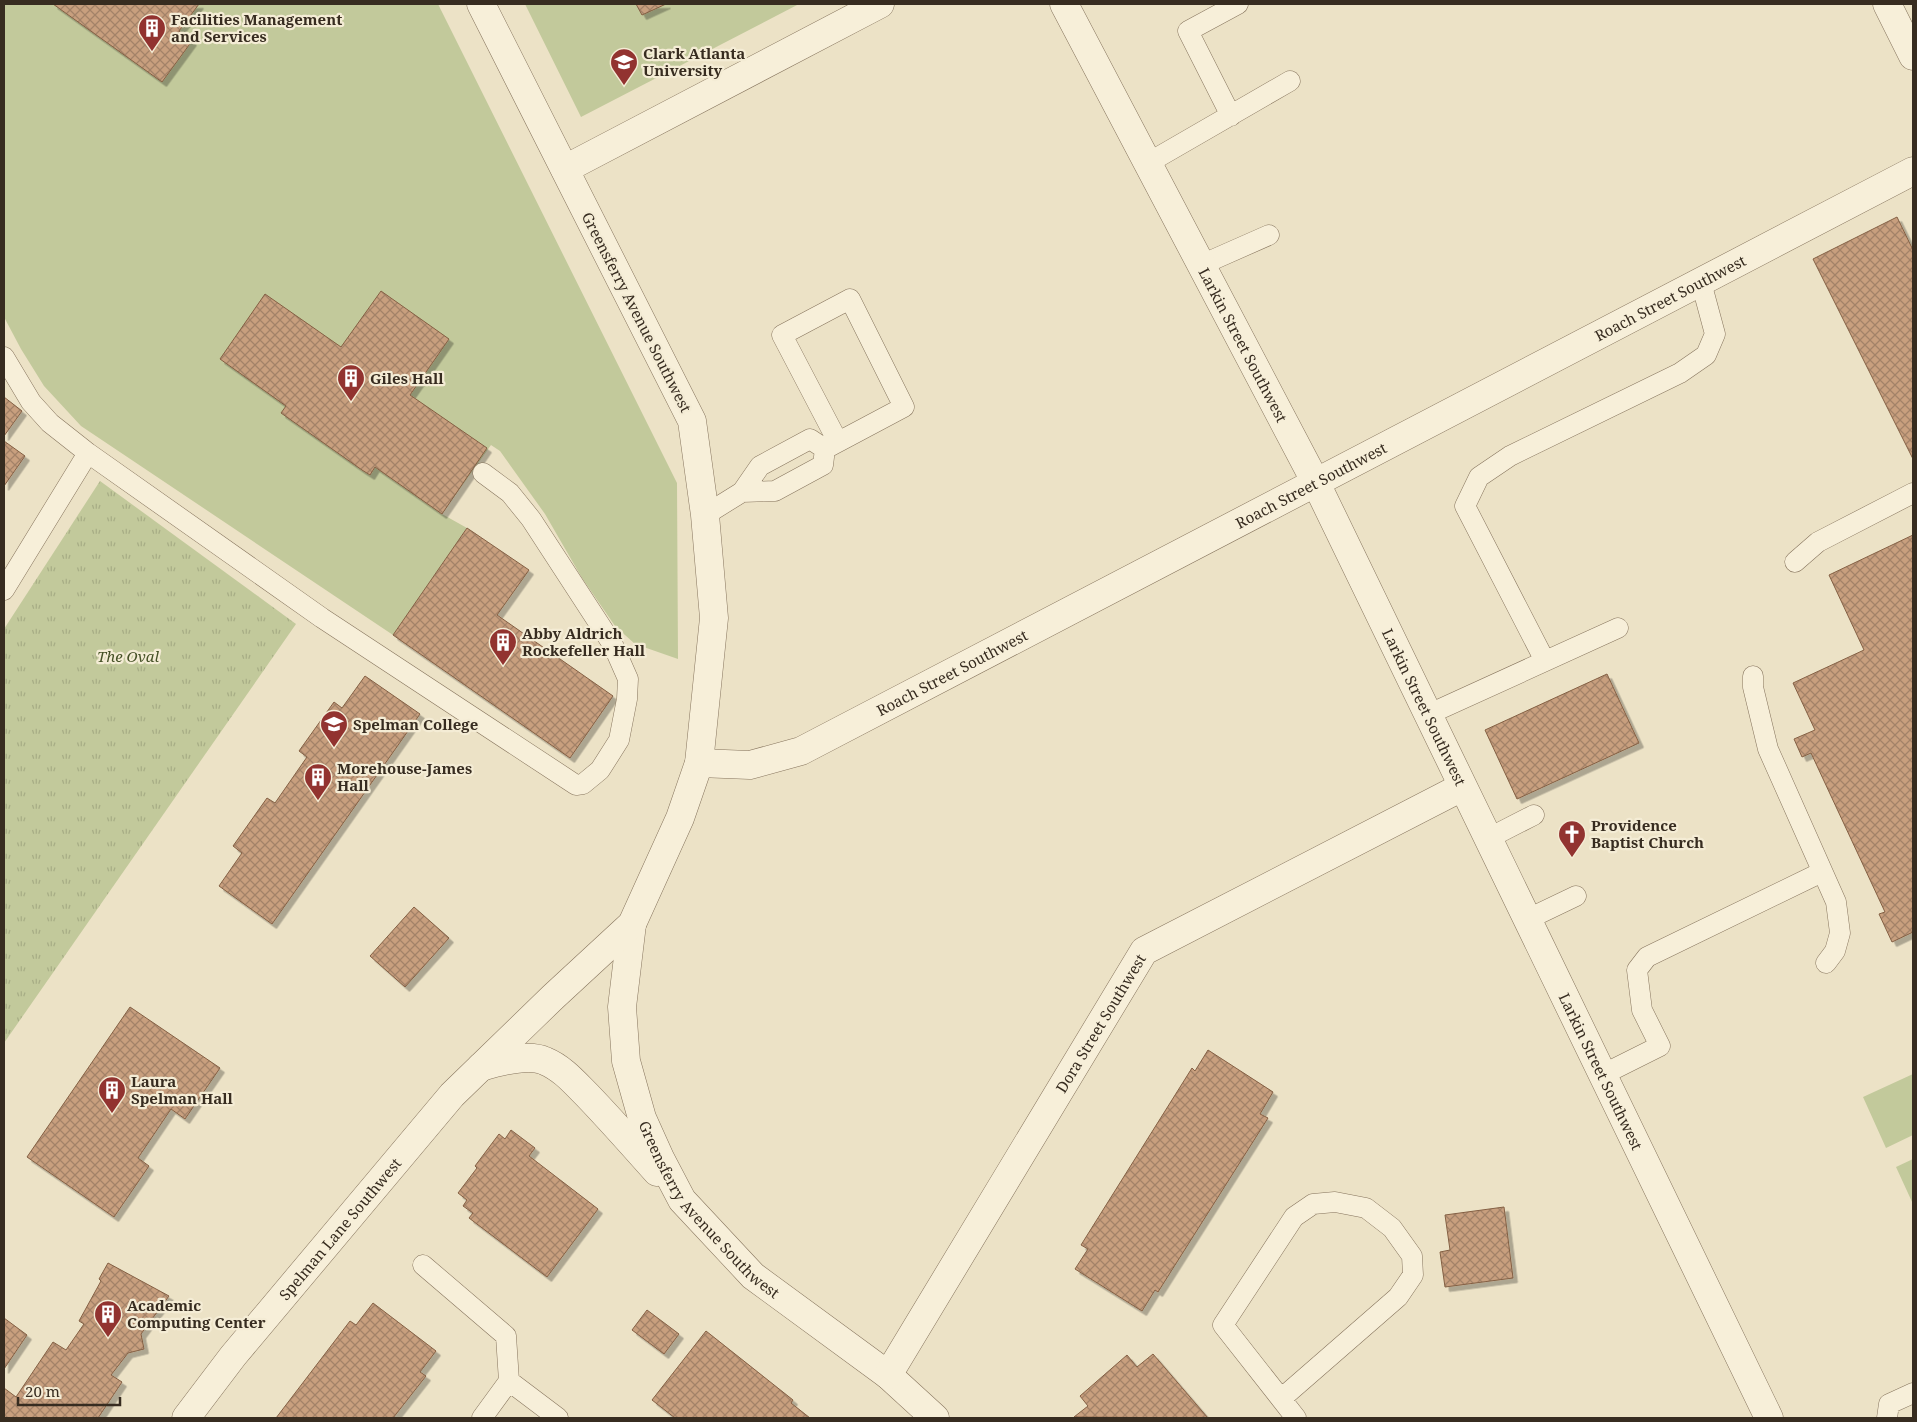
<svg xmlns="http://www.w3.org/2000/svg" width="1917" height="1422" font-family="'Noto Serif',serif">
	<defs>
		<pattern id="park-tufts" width="24" height="20" patternUnits="userSpaceOnUse" patternTransform="scale(1.25)"><rect width="24" height="20" fill="#c2c99b"/><path d="M3 7l-1-3M5 7V3M7 7l1-3M15 17l-1-3M17 17v-4M19 17l1-3" fill="none" stroke="#a7ad85"/></pattern>
		<pattern id="building-cross-hatch" width="8" height="8" patternUnits="userSpaceOnUse" patternTransform="scale(1.25)"><rect width="8" height="8" fill="#c89f7e"/><path d="M0 0l8 8M0 8l8-8" fill="none" stroke="#a38267"/></pattern>
		<filter id="shadow"><feDropShadow dx="4.5" dy="4.5" stdDeviation="0" flood-color="#0004"/></filter>
	</defs>
	<rect width="100%" height="100%" fill="#ece2c6"/>
	<path fill="#c2c99b" d="M4 4H438L677 483 678 659 635 644 615 626 582 578 545 514 500 451 491 445 442 514 467 528 393 635 81 426 44 386 21 349 4 317Z
		M525 4H799L581 117Z
		M1913 1074V1135L1886 1148 1863 1097Z
		M1913 1159V1204L1896 1167Z"/>
	<path fill="url(#park-tufts)" d="M100 481 296 624 4 1043V629Z"/>
	<path fill="url(#building-cross-hatch)" stroke="#846044" filter="url(#shadow)" d="M53 4H199L179 31 192 41 162 82Z
		M636 4H666L642 15Z
		M1897 217 1913 250V459L1813 259Z
		M381 291 449 339 410 395 487 448 442 514 375 467 370 475 362 470 281 413 286 406 220 359 265 294 341 347Z
		M4 397 22 411 4 436Z
		M4 441 25 456 4 486Z
		M467 528 529 570 497 615 613 696 570 758 393 635Z
		M1913 535V932L1892 942 1879 914 1885 912 1811 753 1802 757 1794 739 1815 730 1793 683 1864 650 1829 575Z
		M1607 674 1639 743 1517 799 1485 730Z
		M365 676 420 714 272 924 219 886 242 853 233 846 267 798 275 803 307 757 299 751 334 702 342 708Z
		M414 907 449 938 405 987 370 956Z
		M130 1007 220 1068 185 1119 171 1109 138 1158 149 1166 114 1217 27 1157Z
		M1208 1050 1273 1092 1260 1114 1268 1118 1158 1292 1155 1290 1142 1311 1075 1269 1088 1249 1081 1245 1192 1068 1195 1071Z
		M511 1130 535 1148 529 1156 598 1209 547 1277 469 1218 473 1213 463 1206 467 1200 458 1193 477 1168 475 1166 499 1134 505 1139Z
		M1504 1207 1513 1278 1445 1287 1440 1252 1450 1250 1445 1215Z
		M108 1263 169 1296 141 1334 144 1349 128 1353 111 1375 122 1382 98 1418H4V1388L16 1397 53 1342 66 1350 84 1324 79 1321 101 1281 99 1279Z
		M373 1303 436 1351 420 1372 426 1376 393 1418H276L350 1321 356 1325Z
		M647 1310 679 1334 664 1354 632 1330Z
		M4 1318 27 1335 4 1369Z
		M706 1331 793 1400 791 1403 810 1418H675L652 1400Z
		M1153 1354 1208 1418 1074 1417 1088 1406 1080 1396 1127 1355 1137 1367Z"/>
	<g fill="none" stroke-linecap="round" stroke-linejoin="round">
		<g stroke="#86745d" stroke-width="21">
			<path id="service" d="M1231 116 1188 31 1238 4
				M1148 163 1290 81
				M1201 265 1269 235
				M4 357 31 402 50 423 88 453 322 618 576 785 583 784 600 770 619 740 627 699 628 679 613 645 531 519 510 493 483 473
				M825 449 904 407 850 299 782 335 838 442
				M705 515 742 492 760 466 810 439 825 449 823 465 775 491 742 492
				M1795 562 1818 542 1913 493
				M4 590 88 453
				M1545 661 1465 506 1479 477 1510 456 1680 373 1706 355 1715 334 1701 282
				M1753 676V687L1768 749 1836 902 1840 933 1835 951 1826 963
				M1427 715 1618 628
				M1487 839 1534 815
				M1526 920 1576 896
				M1602 1075 1660 1046 1642 1010 1637 970 1647 957 1822 872
				M423 1265 506 1336 509 1381 482 1418
				M509 1381 558 1418
				M1282 1398 1398 1297 1413 1275 1412 1256 1392 1228 1366 1208 1335 1202 1313 1204 1294 1217 1223 1325 1296 1418
				M1887 1418 1889 1404 1913 1393"/>
		</g>
		<g stroke="#86745d" stroke-width="29">
			<g id="minor">
				<path id="s1" d="M1064 4 1316 483 1769 1418"/>
				<path d="M565 169 880 4"/>
				<path id="s2" d="M699 763 750 765 801 751 1913 171"/>
				<path id="s3" d="M632 924 622 1007 626 1061 642 1118 660 1158 682 1200 753 1276 888 1375 935 1418"/>
				<path d="M481 1067C498 1062 528 1053 545 1061 562 1068 574 1082 587 1095 611 1120 634 1146 657 1172"/>
				<path id="s4" d="M888 1375 1144 951 1462 787"/>
				<path id="s5" d="M186 1418 233 1356 452 1095 553 997 632 924 680 818 699 763 714 618 705 515 692 421 481 4"/>
			</g>
		</g>
		<g stroke="#86745d" stroke-width="29">
			<path id="tertiary" d="M1887 4 1913 56"/>
		</g>
		<use href="#service" stroke="#f7efd9" stroke-width="20"/>
		<use href="#minor" stroke="#f7efd9" stroke-width="28"/>
		<use href="#tertiary" stroke="#f7efd9" stroke-width="28"/>
	</g>
	<defs>
		<g id="building-pin" transform="scale(1.4375)"><path d="M0 17L-7.5 6A9.5 9.5 0 1 1 7.5 6Z" fill="#923330" stroke="#f4ecd5"/><path d="M-4-6H4V6H1V3H-1V6H-4ZM-2.5-4.3h1.7v1.8h-1.7ZM.8-4.3h1.7v1.8H.8ZM-2.5-1h1.7V.8h-1.7ZM.8-1h1.7V.8H.8Z" fill="#fff"/></g>
		<g id="university-pin" transform="scale(1.4375)"><path d="M0 17L-7.5 6A9.5 9.5 0 1 1 7.5 6Z" fill="#923330" stroke="#f4ecd5"/><path d="M0-5L7-2L0 1L-7-2ZM-4 1L0 2.5L4 1V4Q0 6-4 4Z" fill="#fff"/></g>
		<g id="church-pin" transform="scale(1.4375)"><path d="M0 17L-7.5 6A9.5 9.5 0 1 1 7.5 6Z" fill="#923330" stroke="#f4ecd5"/><path d="M-1.2-6h2.4v3.5h3.3v2.4h-3.3V6h-2.4V-.1h-3.3v-2.4h3.3Z" fill="#fff"/></g>
	</defs>
	<g fill-rule="evenodd">
		<use href="#building-pin" x="152" y="28"/>
		<use href="#university-pin" x="624" y="62"/>
		<use href="#building-pin" x="351" y="378"/>
		<use href="#building-pin" x="503" y="642"/>
		<use href="#university-pin" x="334" y="724"/>
		<use href="#building-pin" x="318" y="777"/>
		<use href="#church-pin" x="1572" y="834"/>
		<use href="#building-pin" x="112" y="1090"/>
		<use href="#building-pin" x="108" y="1314"/>
	</g>
	<g text-anchor="middle" dominant-baseline="central" stroke-width="4.5" stroke-linejoin="round" paint-order="stroke">
		<g font-size="15" font-weight="bold" fill="#372c20" stroke="#f4ecd5" text-anchor="start">
			<text x="171" y="19">Facilities Management<tspan x="171" dy="17">and Services</tspan></text>
			<text x="643" y="53">Clark Atlanta<tspan x="643" dy="17">University</tspan></text>
			<text x="370" y="378">Giles Hall</text>
			<text x="522" y="633">Abby Aldrich<tspan x="522" dy="17">Rockefeller Hall</tspan></text>
			<text x="353" y="724">Spelman College</text>
			<text x="337" y="768">Morehouse-James<tspan x="337" dy="17">Hall</tspan></text>
			<text x="1591" y="825">Providence<tspan x="1591" dy="17">Baptist Church</tspan></text>
			<text x="131" y="1081">Laura<tspan x="131" dy="17">Spelman Hall</tspan></text>
			<text x="127" y="1305">Academic<tspan x="127" dy="17">Computing Center</tspan></text>
		</g>
		<g font-size="15" fill="#372c20" stroke="#f4ecd5">
			<text stroke="none"><textPath href="#s2" startOffset="1084">Roach Street Southwest</textPath></text>
			<text transform="translate(637 312) rotate(63)">Greensferry Avenue Southwest</text>
			<text stroke="none"><textPath href="#s1" startOffset="385">Larkin Street Southwest</textPath></text>
			<text stroke="none"><textPath href="#s2" startOffset="679">Roach Street Southwest</textPath></text>
			<text stroke="none"><textPath href="#s2" startOffset="274">Roach Street Southwest</textPath></text>
			<text stroke="none"><textPath href="#s1" startOffset="790">Larkin Street Southwest</textPath></text>
			<text stroke="none"><textPath href="#s4" startOffset="411">Dora Street Southwest</textPath></text>
			<text stroke="none"><textPath href="#s1" startOffset="1195">Larkin Street Southwest</textPath></text>
			<text stroke="none"><textPath href="#s3" startOffset="312">Greensferry Avenue Southwest</textPath></text>
			<text stroke="none"><textPath href="#s5" startOffset="244">Spelman Lane Southwest</textPath></text>
		</g>
		<g font-size="15" font-style="italic" fill="#465227" stroke="#f4ecd5">
			<text x="128" y="656">The Oval</text>
		</g>
	</g>
	<rect width="1917" height="1422" fill="none" stroke="#372c20" stroke-width="10"/>
	<path d="M18 1397v8h102v-8" fill="none" stroke="#372c20" stroke-width="2.5"/>
	<text x="25" y="1397" font-size="15" fill="#372c20" stroke="#f4ecd5" stroke-width="4" paint-order="stroke">20 m</text>
</svg>
